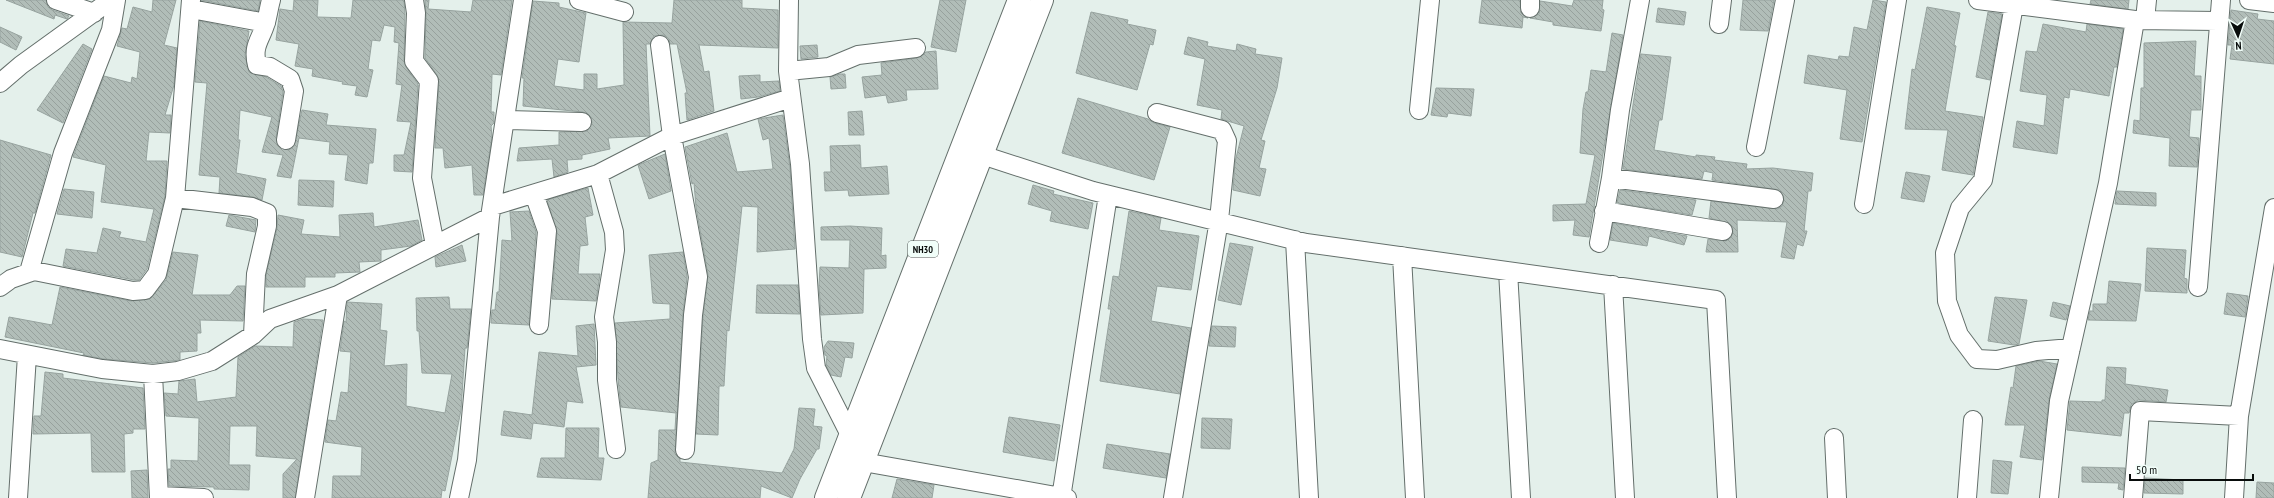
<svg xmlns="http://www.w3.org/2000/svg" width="2274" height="498" font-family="'PT Sans Narrow',sans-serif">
	<defs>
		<pattern id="building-back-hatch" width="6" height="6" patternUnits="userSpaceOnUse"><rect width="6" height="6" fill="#b1bdb8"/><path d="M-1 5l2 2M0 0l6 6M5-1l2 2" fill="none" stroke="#97a19d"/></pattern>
	</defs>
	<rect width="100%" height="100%" fill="#e4f0eb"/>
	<path fill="url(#building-back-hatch)" stroke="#97a39f" d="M6 0H46L48 7 52 10 69 16 67 19 55 15 54 19Z
		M153 0H176L164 45 177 48 174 85 165 115H171L170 133 149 132 146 161H167L165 196 147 269 139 280H134L63 266 66 249 97 253 103 228 121 232 119 237 146 242 154 209 101 202 106 165 73 157 104 76 131 83 132 77 137 79 140 52 117 46 122 28 127 29 133 7 152 12Z
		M201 0H260L258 11Z
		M294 0H318L317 17 351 18 353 0H404L405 14 404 61 406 67 418 84 412 172 394 171V155H404L411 122 397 121 402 85 396 84 399 43 394 42 395 27 384 25 380 41 372 40 368 69 373 70 367 97 355 95 357 86 342 84 343 82 312 76 313 69 295 66 299 44 276 40 280 9 293 11Z
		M425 0H429L428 9 471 12 473 0H512L501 75 492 74 491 112H494V123L491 126 492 137 483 195H474L472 165 445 168 443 148H435L439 82 437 75 425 58 426 13Z
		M674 0H742V8L778 10V48L699 45 704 72 709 71 714 111 687 120 685 93H687L677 44H670L669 39 664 35 654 36 650 44H646L650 136 608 138 610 149 582 155V159L567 160 568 172 554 177 552 159 517 161 519 148 559 145V132L587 131 592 123 591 117 583 112 523 106 524 78H522L533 1 559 3V7L586 13 579 62 558 59 554 86 584 90V74H597V89L624 85 623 22 672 23Z
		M940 0H966L956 52 931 47Z
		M1482 0H1520L1521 13 1528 18 1523 17 1522 28 1479 23Z
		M1574 0H1603L1602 9 1604 10 1601 31 1553 25V22L1530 18 1539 14 1540 1 1572 6Z
		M1743 0H1774L1768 31 1740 30Z
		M1873 0 1886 2 1862 142 1840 139 1847 90 1804 83 1808 55 1838 60 1839 56 1849 57 1854 27 1867 30Z
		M2091 0H2129L2128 9 2090 4Z
		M1927 7 1960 13 1954 45 1956 46 1945 111 1983 117 1973 175 1942 170 1948 130 1905 129 1912 69 1915 70Z
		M1658 8 1686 12 1684 25 1656 22Z
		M2231 10 2258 14 2257 19 2274 21V64L2230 59 2232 45H2228Z
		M1091 12 1128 20 1127 24 1156 30 1153 45 1150 44 1137 90 1076 73Z
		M1988 12 2002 14 1990 80 1976 77Z
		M200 21 249 31 245 55 249 72 266 77 281 86 283 92 276 138 280 148 289 150 294 146 302 110 328 114 326 125 376 129 373 163H369L367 184 345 180 348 155 329 154 330 142 299 138 291 178 277 176 283 155 262 152 272 117 240 110 238 140H240L236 173 266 179 262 200 253 197 219 193 220 177 199 175 207 83 195 82Z
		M2043 24 2086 32 2087 24 2123 29 2117 67H2114L2109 96 2070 89 2069 98 2064 97 2057 154 2013 147 2017 121 2044 126 2047 95 2020 91 2026 51 2037 52Z
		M0 27 22 37 16 50 0 42Z
		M1612 33 1623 35 1589 237 1573 235 1575 220 1553 221V205L1586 204 1595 155 1580 153 1583 109 1586 92H1588L1591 70 1606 72Z
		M1188 37 1208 42 1207 46 1236 51 1237 44 1256 49 1255 54 1282 58 1277 88 1261 140 1265 141 1259 168 1266 169 1260 196 1233 190 1235 162 1244 126 1221 119 1222 110 1197 105 1205 59 1184 54Z
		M2196 41 2194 76H2201V110H2191L2189 137 2199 138 2197 167 2169 166 2170 138 2133 133 2134 120 2140 121 2141 88H2144V43Z
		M83 44 92 49 63 123 37 110Z
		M817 45 818 57 801 59 800 46Z
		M936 51 938 89 906 90 907 100 888 103 886 95 865 98 862 77 882 75 881 63 917 58 926 52Z
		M1641 54 1671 57 1662 120H1659L1654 150 1696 157V155L1715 157 1714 160 1747 164 1746 169 1773 168 1813 173 1811 191H1808L1804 231H1807L1803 246 1797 244 1794 259 1781 257 1787 222 1737 220 1738 252H1706L1708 239 1726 241 1731 237 1733 232 1729 223 1709 218 1711 201 1778 209 1782 206 1784 200 1780 190 1712 180 1713 173 1704 171 1702 179 1623 169Z
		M840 74H845L846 88 831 89 830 77Z
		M760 75V82L779 81 780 91 758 97 741 99 739 76Z
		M1436 88 1474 89 1471 116 1448 113 1447 117 1431 115Z
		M1078 98 1148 119 1154 123 1170 127 1154 180 1062 153Z
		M862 111 864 135H849L848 112Z
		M783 115 790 168 795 249 757 252 758 207 742 206 729 331 727 330 724 386H719L718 435 696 434 703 316 708 275 696 207 694 183 692 184 685 147 727 133 737 172 773 169 769 138 763 140 758 119Z
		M0 140 51 155 35 213H33L22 257 0 252Z
		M860 145 861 168 887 166 889 194 849 196 848 190 825 191 824 172H831L830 146Z
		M665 154 671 191 649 199 638 165Z
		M1906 172 1930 176 1924 202 1901 198Z
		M299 180 334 181 333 207 298 205Z
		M1033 185 1054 191 1053 194 1093 203 1088 229 1050 221 1052 211 1028 204Z
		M588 188 593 215 585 217 588 245 580 246 578 274H600L596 301 552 299 557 232 547 200Z
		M64 189 94 192 92 218 57 214Z
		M1620 190 1696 200 1692 215 1617 203Z
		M2117 191 2156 193V206L2115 204Z
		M529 211 536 232 529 325 491 323 492 310H495L497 292H499L502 240 512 241 510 212Z
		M1129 211 1161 218 1159 230 1199 236 1191 290 1157 286 1151 321 1191 328 1180 394 1100 381 1111 309H1108L1113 276 1119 277Z
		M373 213 374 227 418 220 422 240 411 246 381 250V261L359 262 360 272 335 273V277H305V287H266V275L277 228 278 215 304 220 301 234 340 237 339 215Z
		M229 215 256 220 255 232 226 226Z
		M1613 223 1687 236 1684 245 1649 236 1647 246 1610 240Z
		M850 226 882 228 881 256 886 255V268L864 269 863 313 821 315 819 286 820 267 849 268 850 240H821V227Z
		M1230 243 1253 247 1241 305 1218 300Z
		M462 245 466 261 436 267 435 257Z
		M2147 248 2186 250 2184 278 2187 279V293L2145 291Z
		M173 252 198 255 192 295H230L237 286H245L243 321 200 320 201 333H197V351L180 352V360L153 363 104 359 83 355 84 353 5 337 9 317 52 325 60 287 131 301 150 299 166 280Z
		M683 252 687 277 683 314 675 454 680 459V462L782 473 794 449 799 408 815 409 813 426 822 427 819 449H817L800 479 792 498 761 486 760 498H648L651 463 658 460 659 430H675L676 413 621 407 618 379 615 323 670 319V304L653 303 649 255Z
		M2109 281 2141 284 2136 321 2088 320 2090 311H2093V304H2107Z
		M757 285H798L800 314 756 313Z
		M2227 293 2248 296 2245 317 2224 314Z
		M449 297 450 309H471L467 348H465L461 410 445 491 442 490 441 498H332L333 476H361L362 447 325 442 328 420 336 421 341 392 348 393 351 352 340 351 344 321 346 322 347 302 382 304 380 330 387 331 384 366 407 364 406 406 445 413 452 374 422 373 419 331H417L416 298Z
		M1995 297 2027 300 2019 344 2014 345 1988 341Z
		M2053 302 2070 306 2066 320 2050 316Z
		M303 319 323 320 295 498H283V474L297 459 256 456 257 426H230L229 465H250L249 490 214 489V487L169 486 168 469H171V460L198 461 199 418 166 416 164 393 178 394 179 381 195 379 197 402 236 397 238 357 255 346 293 347 294 322Z
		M594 324 596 365 576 367 583 403 567 401 564 427 533 423 531 439 501 435 504 411 532 415 539 352 578 356 576 326Z
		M1212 326 1236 327 1235 347 1209 346Z
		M828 341 854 343 852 358 845 357 841 377 831 375 826 365 827 356 825 355 824 347Z
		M2039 361 2057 364 2049 400 2042 460 2020 457 2025 425H2005L2011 387 2013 388 2016 366Z
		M2107 367 2126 368 2125 384 2168 390 2166 402 2138 400 2135 402 2131 405 2129 413H2124L2121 436 2067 430 2070 401 2102 402V400H2105Z
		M45 372 63 374V378L143 388 145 429H133V433L124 434 125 472H92L91 433 33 434 34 416H41Z
		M1009 417 1060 425 1054 461 1003 452Z
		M1202 418 1232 419 1230 449 1201 448Z
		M566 428H599L598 458H604L601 480 537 477 541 458H565Z
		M1107 444 1170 454 1166 478 1103 468Z
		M1993 460 2012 462 2008 494 1991 493Z
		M2082 467 2125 468 2123 490 2118 489 2119 483 2082 482Z
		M147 470 148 498H132L131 471Z
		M2145 478 2183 480V494L2144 493Z
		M897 479 934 485 932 498H892Z
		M2257 482 2274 483V498H2256Z"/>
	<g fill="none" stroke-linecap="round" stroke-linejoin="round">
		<g stroke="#646f6b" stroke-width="20">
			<path id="minor" d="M56 0 94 13
				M271 0C269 7 268 15 266 22 261 40 252 45 257 65L270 67 290 79 294 91 286 140
				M414 0 416 13 414 61 429 81 422 178 435 245
				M579 0 624 12
				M789 0 788 71 800 164 812 339 816 368 850 435
				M1978 0 2135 20 2218 21
				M2249 0 2274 3
				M2014 5 1983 180 1960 208 1945 253 1947 301 1959 335 1977 359 1997 360 2036 351 2071 348
				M1530 8V0
				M191 9 266 23
				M2145 20 2147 0
				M1719 24 1722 0
				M660 45 672 136 698 277 693 315 685 450
				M788 71 829 67 858 55 916 48
				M0 83 21 65 111 0
				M1419 110 1430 0
				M1157 113 1222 130 1227 141 1219 220 1173 498
				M506 120 582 122
				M1756 147 1785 0
				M982 155 1093 191 1306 243 1716 300 1727 498
				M598 174 614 232 615 250 604 317 607 342V380L616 449
				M1611 178 1774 199
				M534 194 547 231 539 325
				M175 198 252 207 267 213V226L256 274 253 335
				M1864 204 1897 0
				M493 206 598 174 672 136 791 98
				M1604 211 1723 231
				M1295 240 1309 498
				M1599 243 1611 178 1620 110 1640 0
				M1402 256 1415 498
				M1508 271 1521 498
				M29 272 63 153 111 30 116 0
				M1613 285 1625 498
				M0 287 11 279 34 271 133 291 145 290 157 274 175 198 191 0
				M2198 287 2221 0
				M0 349 102 369 153 374 178 371 212 361 253 335 270 319 338 295 490 217
				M153 374 159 498
				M1834 438 1837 498
				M863 462 1067 498
				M159 496 204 498
				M18 498 27 355
				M305 498 338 295
				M459 498 467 460 490 217 523 0
				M1061 498 1108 195
				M1967 498 1973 420
				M2049 498 2059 401 2108 183 2135 20
				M2133 498 2140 411 2239 416
				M2234 498 2239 416 2274 208"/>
		</g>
		<g stroke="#646f6b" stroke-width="24">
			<path id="highway" d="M826 498 1019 0
				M849 498 1042 0"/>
		</g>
		<use href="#minor" stroke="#fff" stroke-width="18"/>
		<use href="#highway" stroke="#fff" stroke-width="22"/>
	</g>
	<g text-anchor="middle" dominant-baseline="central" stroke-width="3" stroke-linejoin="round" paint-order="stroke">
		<rect fill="#f1fef9" stroke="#4e5552" stroke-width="1" x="908" y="241" width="30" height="16" rx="3"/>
		<g font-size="10" font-weight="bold" fill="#080c0b">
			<text x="923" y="249">NH30</text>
		</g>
	</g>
	<g transform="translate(2238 36) rotate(177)" stroke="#f1fef9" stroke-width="3" paint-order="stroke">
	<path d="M0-3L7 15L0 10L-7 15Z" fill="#080c0b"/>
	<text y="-6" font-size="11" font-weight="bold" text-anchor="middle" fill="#080c0b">N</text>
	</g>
	<path d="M2130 474v6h123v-6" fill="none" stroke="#080c0b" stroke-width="2"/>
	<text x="2136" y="474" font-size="12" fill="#080c0b" stroke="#f1fef9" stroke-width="3" paint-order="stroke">50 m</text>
</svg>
